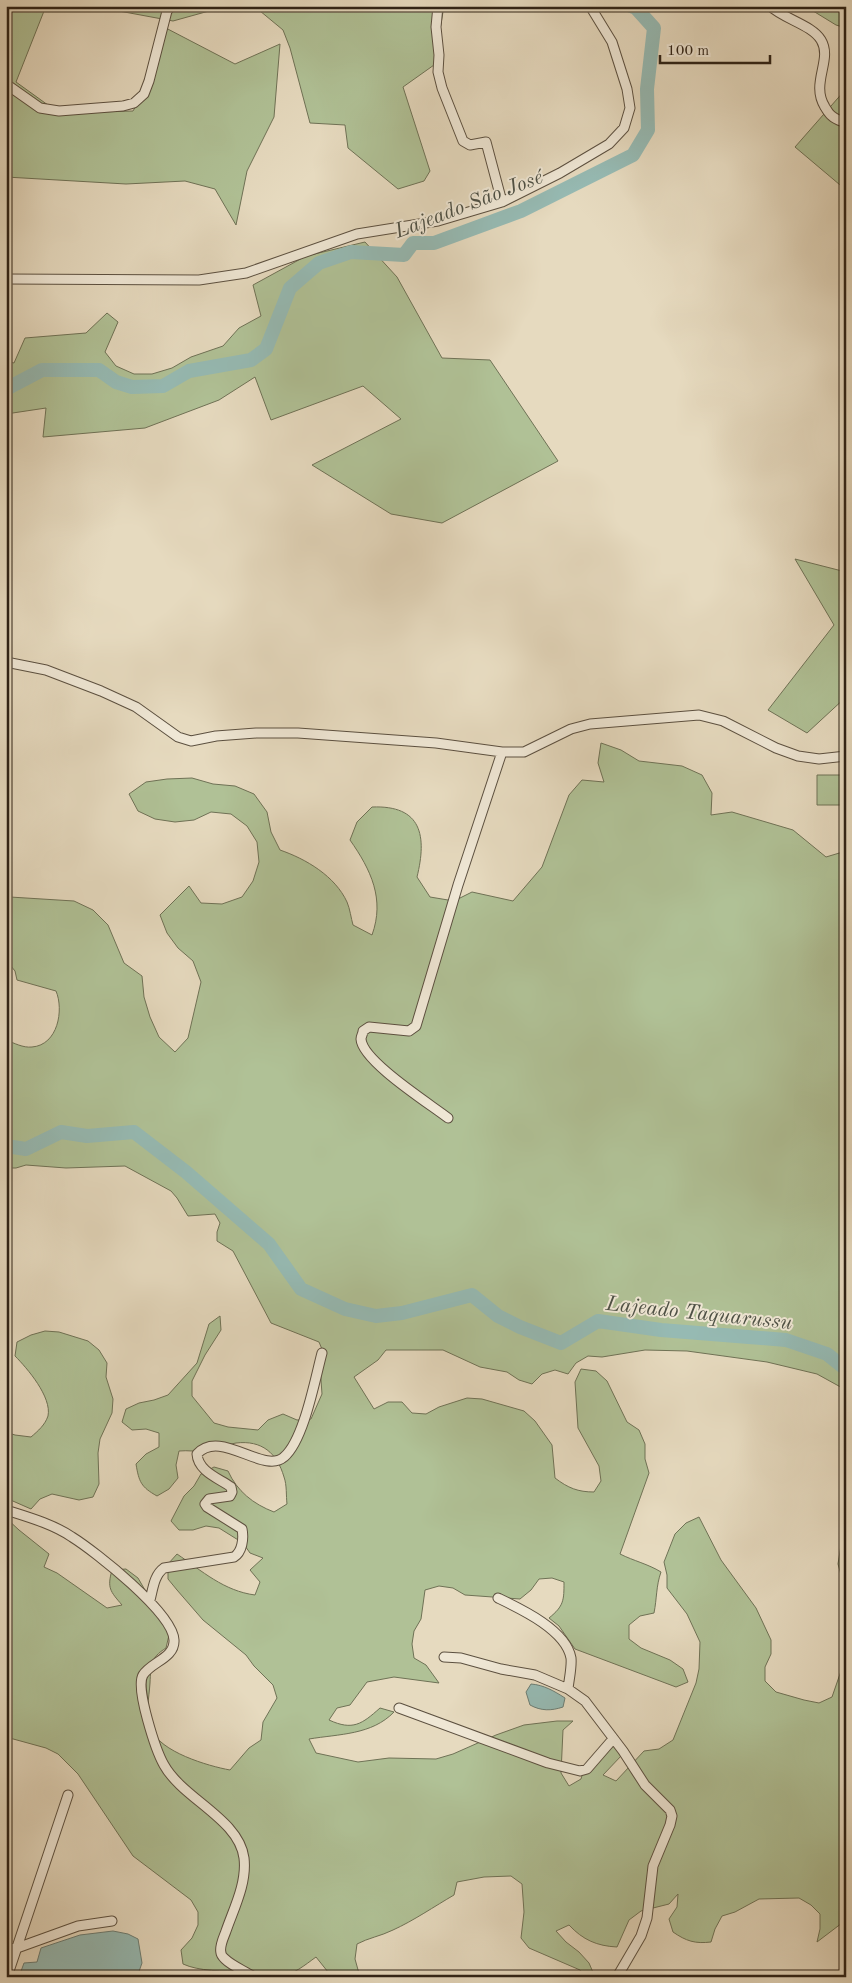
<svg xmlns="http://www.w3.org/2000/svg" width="852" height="1983" font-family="'Old Standard TT',serif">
	<rect width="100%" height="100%" fill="#e6dabf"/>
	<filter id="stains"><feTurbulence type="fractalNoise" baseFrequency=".004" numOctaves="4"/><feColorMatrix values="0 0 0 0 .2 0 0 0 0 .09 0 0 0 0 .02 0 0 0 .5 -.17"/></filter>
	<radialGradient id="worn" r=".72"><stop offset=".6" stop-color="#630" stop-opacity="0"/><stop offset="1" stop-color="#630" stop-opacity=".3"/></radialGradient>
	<path fill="#b0c196" stroke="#6f7256" d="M6 6H46L16 82 59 113 133 111 146 89 151 57 162 26 235 64 280 44 274 117 247 171 236 225 215 189 185 181 126 184 6 177Z
		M92 6H227L173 21Z
		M254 6H444L434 65 403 87 430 171 424 181 398 189 348 148 345 125 310 123 290 48 283 30Z
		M805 6H846V28L836 25Z
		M845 90H846V190L795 147Z
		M365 242 397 277 442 358 490 360 558 461 442 523 391 514 312 465 401 419 363 386 271 420 255 377 219 400 145 428 43 437 46 408 6 414V361L14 363 25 338 86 333 107 313 118 322 105 352 116 366 134 374H152L172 368 191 357 223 346 239 328 261 316 253 285 306 256Z
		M795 559 846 572V697L807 733 768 710 834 625Z
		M601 743 621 750 639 761 682 766 702 775 712 793 711 815 732 812 793 830 826 857 846 851V1390L817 1374 767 1362 687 1351 645 1350 602 1357 588 1356 576 1363 568 1374 555 1370 542 1374 532 1384 519 1380 507 1372 480 1367 443 1350H386L378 1360 354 1377 374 1409 388 1402H402L412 1413 426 1414 439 1407 467 1398 482 1399 524 1411 535 1421 552 1445 555 1478C568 1488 578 1492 594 1492L601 1481 599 1466 578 1428 575 1382 581 1369 596 1371 607 1381 627 1422 639 1430 645 1444V1459L649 1473 620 1554C634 1561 648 1564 661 1572 656 1586 657 1598 654 1613L640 1616 629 1625V1639L641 1648 670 1660 683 1669 688 1682 676 1687 575 1649 559 1626 549 1618C564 1606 564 1600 564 1582L552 1578 539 1579 531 1590 520 1599 465 1595 453 1588 439 1586 425 1590 421 1619 414 1631 412 1644 414 1658 426 1665 439 1683 394 1677 367 1682 350 1705 337 1708 329 1720C353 1731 362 1724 380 1708L394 1712C372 1735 339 1734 309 1739L316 1753 358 1762 389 1758 436 1759 453 1754 496 1735 524 1725 557 1721H573L563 1730 561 1773 569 1786 581 1779 585 1765 621 1741 622 1755 603 1775 616 1781 644 1751 659 1749 673 1740 696 1683 699 1669 700 1642 687 1614 667 1588V1575L664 1562 675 1534 686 1523 699 1517 721 1560 756 1608 771 1640V1654L765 1667V1681L776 1692 804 1700 819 1703 832 1697 841 1671 846 1645V1816L841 1828 846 1834V1920L817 1942 820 1929V1914L811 1905 799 1898 759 1899 735 1912 722 1916 715 1929 711 1942C695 1944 686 1941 673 1932L669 1919 677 1907 678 1894 669 1904 641 1911 629 1920 617 1947C597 1946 583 1940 569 1925L556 1931 566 1942 579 1952 589 1963 595 1977H585L580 1970 529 1948 521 1938 524 1912 522 1884 511 1876 484 1877 457 1882 454 1895C435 1906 413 1921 393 1930 381 1936 368 1938 357 1944L355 1959 360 1977H332L316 1957C305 1965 293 1975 279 1977 264 1979 250 1969 241 1970 225 1972 198 1971 183 1964L181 1950 192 1938 198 1925V1912L191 1900 133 1856 78 1774 58 1754 46 1748 6 1737V1518L19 1530 49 1554 44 1567 57 1573 107 1608 122 1605C110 1591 107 1588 112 1570L126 1569 138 1578 156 1609 169 1635 166 1648C150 1658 151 1665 150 1683 149 1699 145 1714 151 1729 160 1752 208 1766 230 1770L249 1748 261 1740 263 1722 277 1698 273 1685 254 1666 246 1655 203 1620 177 1590 168 1579V1564L177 1554C202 1571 224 1591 255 1595L260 1582 250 1570 263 1558 250 1553 243 1543 219 1528 206 1526 193 1530H179L171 1521 184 1496 194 1486 201 1474 214 1467 228 1471C237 1491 253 1504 274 1512L287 1504C286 1496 287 1485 284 1477 277 1453 262 1440 236 1443 226 1444 216 1450 206 1451 197 1452 188 1450 179 1451L176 1465 178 1478 169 1489 157 1496C141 1487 139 1482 136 1464L146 1454 159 1447V1433L146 1429 132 1430 122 1422 126 1409 139 1403 154 1400 168 1395 197 1363 209 1324 220 1316 221 1330 205 1355 192 1381V1396L214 1423 228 1427 258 1430 268 1420 283 1414 297 1420 311 1419 322 1394 320 1366 324 1354 319 1342 271 1323 233 1251 217 1241V1232L220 1223 215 1214 188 1216 177 1198 171 1191 125 1166 66 1168 26 1165 16 1168H6V1040C14 1043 23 1048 32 1047 58 1045 64 1010 56 991L17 980 15 971 6 960V895L10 897 74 901 93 910 108 925 124 963 142 976 144 997 150 1017 159 1037 175 1052 188 1038 201 982 193 961 178 948 167 933 160 915 189 886 201 903 222 904 242 897 253 881 259 862 257 842 247 826 231 814 211 812 194 820 175 822 155 819 138 811 129 794 146 782 167 779 192 778 213 784 235 786 254 794 267 812 271 832 280 850C306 859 335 876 347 902 350 909 351 918 353 925L372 935C385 899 371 870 350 840L357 822 372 807C422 805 427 836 417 877L430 897 454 901 472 892 513 901 542 867 569 795 582 780 604 782 598 763Z
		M817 775H846V805H817Z
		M45 1331 59 1332 88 1341 99 1350 107 1363 106 1377 113 1399 112 1413 100 1439 98 1453 99 1484 93 1497 79 1500 52 1494 40 1499 31 1509 6 1498V1432L15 1435 31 1437C38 1431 45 1425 48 1416 52 1397 27 1368 15 1356L17 1342 31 1335Z
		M846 1491V1593L838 1564 843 1532 844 1495Z"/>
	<path fill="#96bab3" stroke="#6c7d74" d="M531 1684C544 1685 554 1691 565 1698L563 1707C551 1711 541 1711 530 1705L526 1692Z
		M113 1931 128 1934 138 1939 142 1963 137 1977H25L20 1974 24 1963 37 1962 41 1948 80 1935Z"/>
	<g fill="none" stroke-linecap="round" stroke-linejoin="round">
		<path stroke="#96bab3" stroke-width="14" d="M6 389 42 370H99L116 382 132 387 163 386 189 371 251 360 266 349 290 288 319 263 351 252 404 255 413 243H434L521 211 633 155 648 130 647 89 654 28 636 8 631 6
			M6 1146 26 1149 61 1132 87 1136 134 1132 186 1172 269 1244 301 1289 345 1309 376 1316 402 1313 472 1295 498 1316 520 1327 561 1343 598 1321 661 1330 786 1340 827 1354 842 1366 846 1367"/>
		<g stroke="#5c5040" stroke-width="11">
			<path id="minor" d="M438 6 436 27 439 55 438 72 442 88 463 141 470 145 486 142 502 202
				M770 6C784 19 812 25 821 40 833 60 810 83 825 107 827 110 829 114 832 116 835 119 841 121 846 123
				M6 84 40 108 59 111 123 106 134 103 144 94 149 81 167 11 171 6
				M6 279 199 280 246 273 357 234 438 221 502 202 560 173 609 144 624 128 630 108 627 89 612 42 590 6
				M6 662 46 670 101 691 136 707 178 737 191 741 216 736 256 733H298L436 743 502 752H524L571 729 590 724 699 715 723 721 776 748 798 756 819 759 846 756
				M448 1118C430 1104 362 1061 361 1039 361 1036 363 1034 363 1031L369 1027 409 1031 416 1026 458 885 502 752
				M6 1510C28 1517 53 1524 72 1537 96 1552 173 1613 174 1640 175 1658 151 1662 143 1675 135 1688 156 1751 164 1765 183 1799 239 1819 244 1858 247 1883 234 1908 226 1931 224 1937 219 1946 221 1953 221 1955 223 1957 225 1959 232 1966 245 1971 254 1977
				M498 1598C521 1609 566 1630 571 1658 572 1667 569 1679 568 1689
				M150 1600C153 1589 154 1575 164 1568L234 1557C242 1552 244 1539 242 1529L207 1507 205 1504 209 1499 230 1496 232 1492 231 1487C218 1478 198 1471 197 1454 220 1428 264 1475 284 1457 304 1440 315 1379 322 1353
				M444 1657 461 1658 501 1669 535 1675 568 1689 585 1701 623 1751 645 1785 670 1810 672 1816 670 1825 653 1866 647 1918 641 1936 617 1977
				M399 1708 548 1763 580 1771 587 1769 613 1739
				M6 1949 17 1948 78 1926 112 1921
				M7 1977 68 1795"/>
		</g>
		<use href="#minor" stroke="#efe7d5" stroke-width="9"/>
	</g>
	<g text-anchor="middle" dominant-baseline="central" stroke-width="4" stroke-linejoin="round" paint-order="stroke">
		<g font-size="21" font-style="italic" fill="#4d5045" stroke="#efe7d5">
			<text transform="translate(469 205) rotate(-21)">Lajeado São José</text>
			<text transform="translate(699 1314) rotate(6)">Lajeado Taquarussu</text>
		</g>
	</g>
	<rect width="852" height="1983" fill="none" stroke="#e6dabf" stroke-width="25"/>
	<rect x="8" y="8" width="837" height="1968" fill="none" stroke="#2e2216" stroke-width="2.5"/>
	<rect x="12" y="12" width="827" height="1958" fill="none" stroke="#2e2216"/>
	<path d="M660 55v8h110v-8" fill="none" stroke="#2e2216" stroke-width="2.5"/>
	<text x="667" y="55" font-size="15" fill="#2e2216" stroke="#efe7d5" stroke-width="4" paint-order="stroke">100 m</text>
	<rect width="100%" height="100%" filter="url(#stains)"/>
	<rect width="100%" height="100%" fill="url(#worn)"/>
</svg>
